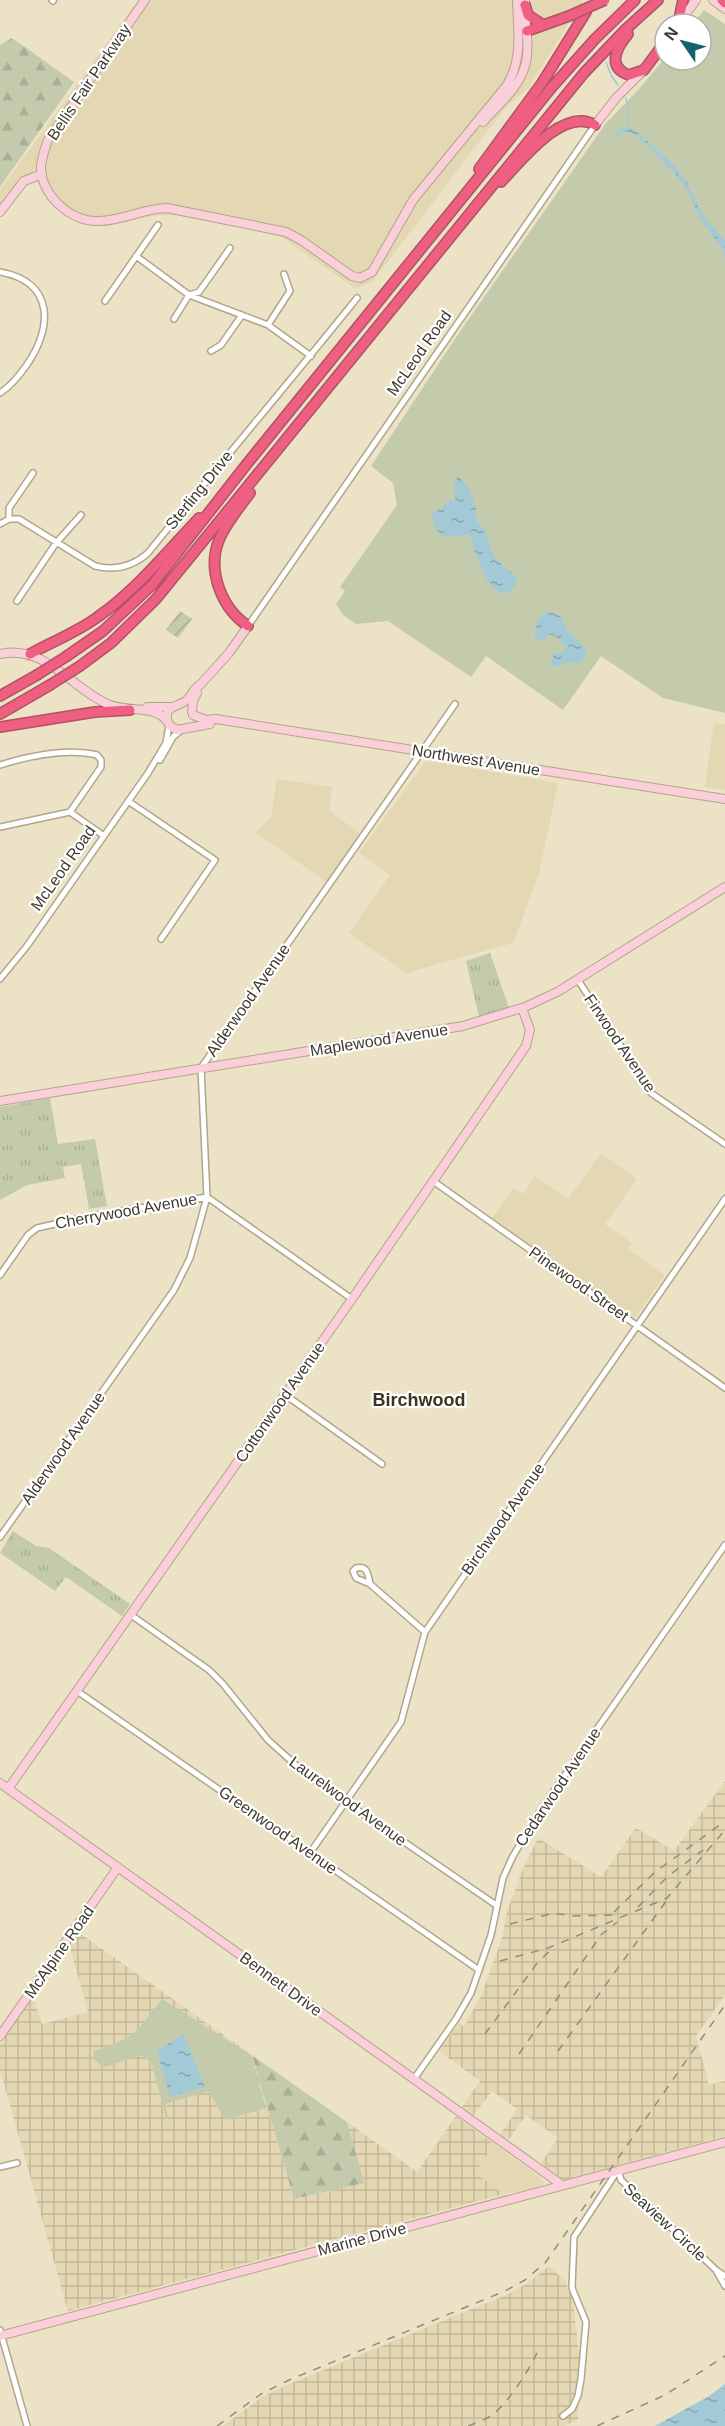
<svg xmlns="http://www.w3.org/2000/svg" width="725" height="2426" font-family="Helvetica,sans-serif">
	<defs>
		<pattern id="industrial-grid" width="8" height="8" patternUnits="userSpaceOnUse" patternTransform="scale(1.5)"><rect width="8" height="8" fill="#e4d7b3"/><path d="M0 4h8M4 0v8" fill="none" stroke="#c5b99a"/></pattern>
		<pattern id="forest-firs" width="22" height="20" patternUnits="userSpaceOnUse" patternTransform="scale(1.5)"><rect width="22" height="20" fill="#c4cbad"/><path d="M5 1l3.5 6h-7zM16 11l3.5 6h-7z" fill="#a9af95"/></pattern>
		<pattern id="park-tufts" width="24" height="20" patternUnits="userSpaceOnUse" patternTransform="scale(1.5)"><rect width="24" height="20" fill="#c4cbad"/><path d="M3 7l-1-3M5 7V3M7 7l1-3M15 17l-1-3M17 17v-4M19 17l1-3" fill="none" stroke="#a9af95"/></pattern>
		<pattern id="garden-furrows" width="10" height="10" patternUnits="userSpaceOnUse" patternTransform="scale(1.5)"><rect width="10" height="10" fill="#c4cbad"/><path d="M-1 1l2-2M0 10L10 0M9 11l2-2" fill="none" stroke="#a9af95"/></pattern>
		<pattern id="water-ripples" width="26" height="14" patternUnits="userSpaceOnUse" patternTransform="scale(1.5)"><rect width="26" height="14" fill="#a2c9d5"/><path d="M2 4q2-2 4 0t4 0M15 11q2-2 4 0t4 0" fill="none" stroke="#85a4ad"/></pattern>
	</defs>
	<rect width="100%" height="100%" fill="#ece2c5"/>
	<path fill="#e4d7b3" d="M138 0H583L528 89 506 107 372 282 355 288 278 235 176 215 152 216 108 226 79 223 65 216 49 202 39 185 34 171 18 182 0 205V190Z
		M714 723 725 724V790L705 787Z
		M429 761 558 783 539 874 513 943 406 973 349 933 390 875 359 853 424 763Z
		M277 779 332 787 329 811 361 834 327 882 256 833 271 816Z
		M601 1153 637 1179 605 1224 632 1243 628 1249 665 1275 634 1319 492 1219 513 1188 523 1194 535 1176 568 1199Z
		M494 2144 539 2176 544 2183 541 2187 504 2194 475 2173Z"/>
	<path fill="url(#industrial-grid)" d="M725 1781V1995L696 2036 709 2085 725 2081V2136L563 2180 541 2163 558 2138 526 2115 508 2141 500 2135 517 2109 492 2091 473 2116 462 2107 480 2081 439 2051 459 2023 464 2027 482 1994 502 1938 507 1911 523 1869 538 1838 601 1877 636 1828 674 1851Z
		M78 1932 252 2055 294 2199 363 2183 347 2122 417 2172 456 2116 494 2144 475 2173 504 2194 68 2311 0 2070V2043L33 1997 42 2024 88 2012 69 1944Z
		M549 2266 565 2281 573 2301 579 2353 578 2419 565 2426H223L262 2397 289 2384 506 2295 528 2283Z"/>
	<path fill="#c4cbad" d="M704 10 725 24V713L663 698 601 656 563 710 486 656 471 677 388 621 356 624 343 615 336 604 345 591 340 587 397 505 393 483 371 466 459 333 606 123 639 89 665 58V60H701V24H693Z
		M162 1999 251 2055 266 2108 225 2120 209 2091 165 2104 168 2117 166 2118 152 2064 143 2056C124 2056 120 2065 104 2067L93 2059 94 2051C134 2039 137 2031 162 1999Z"/>
	<path fill="url(#forest-firs)" d="M12 38 74 82 0 187V45Z
		M252 2055 347 2122 364 2183 294 2199Z"/>
	<path fill="url(#park-tufts)" d="M490 953 509 1008 479 1017 466 961Z
		M50 1098 58 1144 95 1139 107 1206 89 1209 81 1164 63 1167 65 1178 27 1185 0 1200V1107Z
		M13 1531 36 1546 49 1548 130 1604 122 1616 66 1577 55 1591 0 1553Z"/>
	<path fill="url(#garden-furrows)" d="M180 611 192 619 178 638 166 630Z"/>
	<path fill="url(#water-ripples)" d="M621 127 634 129 672 163 686 181 704 217 725 240V259C723 244 711 236 704 224 696 212 692 199 685 187 680 178 639 135 630 132 624 131 617 136 613 138Z
		M457 477C468 481 479 508 476 520L486 531 489 545 495 558 516 577 517 584 506 594C485 592 475 551 470 535 455 535 442 543 434 525 432 518 431 516 434 510H441L446 502 455 501V482Z
		M548 611 560 616 568 632 586 649V654L581 663 568 662 555 667 551 663 554 654 564 651 566 646 554 635H549L541 641 535 638C534 628 538 615 548 611Z
		M183 2034 205 2087 170 2097 157 2052Z
		M725 2384V2426H655L709 2396Z"/>
	<g fill="none" stroke-linecap="round" stroke-linejoin="round">
		<path stroke="#a2c9d5" stroke-width="1.5" d="M606 62 611 75 618 85
			M626 98 628 111 627 126"/>
		<g stroke="#b0a68b" stroke-width="8">
			<path id="street" d="M52 0 53 1
				M136 256 189 295 268 325 311 356
				M0 272C55 282 53 328 26 366 19 376 11 386 0 393
				M105 301 158 225
				M174 319 189 295 199 292 230 248
				M268 325 290 291 284 274
				M211 351 221 345 242 315
				M9 519V508L33 473
				M0 524 9 519H19L95 566C115 571 132 567 148 553 217 467 288 384 357 298
				M17 601 56 543 81 515
				M248 626 595 125
				M160 760 173 737 181 730
				M0 765C29 756 67 748 97 755L101 760V767L70 812
				M128 801 215 860 161 939
				M0 827 70 812 104 836
				M0 979 27 946 148 773 166 743 169 725
				M578 980 651 1093 725 1144
				M433 1181 725 1388
				M0 1275 28 1235 37 1228 91 1216 207 1197 352 1299
				M284 1394 382 1464
				M0 1537 174 1290 190 1258 207 1197 201 1068 455 704
				M370 1584 356 1578 353 1571 356 1568C368 1565 368 1575 370 1584L425 1632
				M131 1615 209 1670 223 1684 268 1740 308 1776 496 1905
				M77 1691 479 1970
				M310 1853 401 1722 425 1632 725 1199
				M414 2079 456 2019 471 1993 491 1935 503 1878 513 1856 540 1811 725 1545
				M0 2167 17 2163
				M618 2170 621 2180 716 2270 725 2276
				M717 2272 725 2286
				M0 2330 27 2426
				M563 2416 572 2409 578 2396 581 2379 586 2322 572 2288 574 2237 618 2170"/>
		</g>
		<g stroke="#b0a68b" stroke-width="10">
			<path id="secondary" d="M145 0 48 140C45 148 42 157 41 166 41 196 71 222 99 221 123 221 144 208 167 208L286 232 301 240 352 276 360 278 372 272 413 200 507 85C523 59 518 30 517 0
				M713 0 725 9
				M679 23 696 0
				M483 122C498 105 519 88 525 66 531 45 524 21 525 0
				M595 125 616 98 644 70
				M0 212 24 181 42 174
				M0 654C46 644 72 690 110 705 128 712 155 705 167 721
				M147 707H172
				M192 712 193 701 197 693
				M193 715 206 720 216 719 725 799
				M210 724 177 730 169 725C161 705 177 708 187 700 192 695 193 689 200 685L229 653 248 626
				M0 1101 463 1026 525 1007 559 991 725 887
				M0 1783 562 2185
				M8 1789 352 1299 526 1046 530 1030 522 1008
				M0 2036 118 1867
				M0 2336 725 2142"/>
		</g>
		<g stroke="#b15265" stroke-width="12">
			<path id="highway" d="M722 0 725 3
				M525 5 528 15 543 25
				M678 24 683 0
				M527 31 569 16
				M628 34C617 47 606 67 629 75L644 70 665 42
				M479 169 542 83 586 12
				M501 182C521 161 563 106 595 125
				M248 626C221 608 207 570 219 540 226 523 239 508 250 493
				M30 654C53 641 78 632 99 616 137 589 167 552 199 518
				M67 656 103 631 153 584 246 465 552 87 595 39 635 0
				M80 666 111 643 156 599 584 73 626 29 658 0
				M0 696 37 675
				M0 714 50 685
				M0 727 95 712 130 710"/>
		</g>
		<use href="#street" stroke="#fff" stroke-width="5"/>
		<use href="#secondary" stroke="#facfda" stroke-width="8"/>
		<use href="#highway" stroke="#ef5f82" stroke-width="9"/>
		<path stroke="#938c78" stroke-width="1.5" stroke-dasharray="8 8" stroke-linecap="butt" d="M638 1907 667 1877 703 1850
			M614 1912 654 1873 725 1821
			M510 1924 554 1913 571 1916 614 1915
			M500 1961 548 1948 667 1898 725 1830
			M485 2034 538 1962 554 1947
			M558 2051 667 1900
			M519 2054 601 1935 617 1922
			M217 2426 261 2394 289 2380 505 2291 525 2280 545 2263 725 2005
			M468 2426C476 2423 484 2420 491 2416 508 2403 528 2372 537 2353
			M597 2426 665 2395 725 2356"/>
		<g stroke="#b15265" stroke-width="12" stroke-linecap="butt">
			<path id="highway-bridge" d="M569 16 605 0
				M37 675 67 656
				M50 685 80 666"/>
		</g>
		<use href="#highway-bridge" stroke="#ef5f82" stroke-width="9"/>
	</g>
	<g text-anchor="middle" dominant-baseline="central" stroke-width="4.5" stroke-linejoin="round" paint-order="stroke">
		<g font-size="16" fill="#3f3b2f" stroke="#fff">
			<text transform="translate(89 82) rotate(-56)">Bellis Fair Parkway</text>
			<text transform="translate(419 353) rotate(-55)">McLeod Road</text>
			<text transform="translate(199 490) rotate(-51)">Sterling Drive</text>
			<text transform="translate(476 760) rotate(9)">Northwest Avenue</text>
			<text transform="translate(63 868) rotate(-55)">McLeod Road</text>
			<text transform="translate(248 1000) rotate(-55)">Alderwood Avenue</text>
			<text transform="translate(379 1040) rotate(-9)">Maplewood Avenue</text>
			<text transform="translate(620 1043) rotate(56)">Firwood Avenue</text>
			<text transform="translate(126 1211) rotate(-10)">Cherrywood Avenue</text>
			<text transform="translate(579 1284) rotate(35)">Pinewood Street</text>
			<text transform="translate(280 1402) rotate(-55)">Cottonwood Avenue</text>
			<text transform="translate(63 1448) rotate(-55)">Alderwood Avenue</text>
			<text transform="translate(503 1519) rotate(-55)">Birchwood Avenue</text>
			<text transform="translate(558 1787) rotate(-56)">Cedarwood Avenue</text>
			<text transform="translate(348 1801) rotate(36)">Laurelwood Avenue</text>
			<text transform="translate(278 1830) rotate(35)">Greenwood Avenue</text>
			<text transform="translate(59 1952) rotate(-55)">McAlpine Road</text>
			<text transform="translate(281 1984) rotate(36)">Bennett Drive</text>
			<text transform="translate(665 2222) rotate(43)">Seaview Circle</text>
			<text transform="translate(362 2239) rotate(-15)">Marine Drive</text>
		</g>
		<g font-size="18" font-weight="bold" fill="#3e351d" stroke="#fff">
			<text x="419" y="1400">Birchwood</text>
		</g>
	</g>
	<g transform="translate(683 42) rotate(305)"><circle r="28" fill="#ffffff" stroke="#b2b1ac" stroke-width="1.5"/>
	<path d="M0-4.5L10 22L0 15L-10 22Z" fill="#14626b"/>
	<text y="-9" font-size="16" font-weight="bold" text-anchor="middle" fill="#3f3b2f">N</text>
	</g>
</svg>
